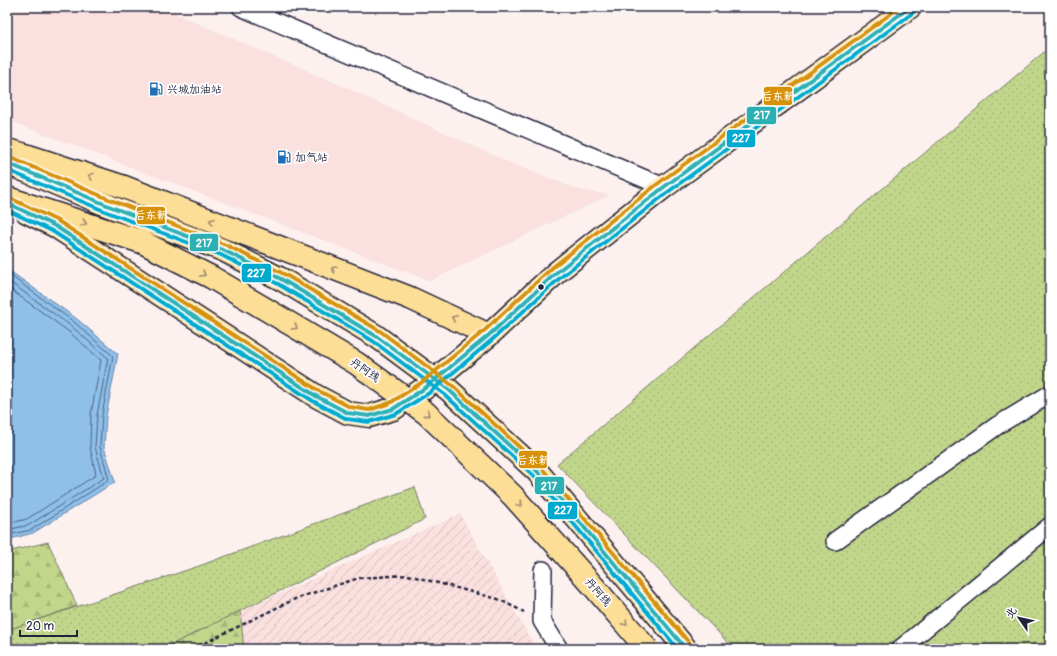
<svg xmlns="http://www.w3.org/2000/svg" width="1057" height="656" font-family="Pangolin,'LXGW WenKai TC',sans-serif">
	<defs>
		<pattern id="industrial-furrows" width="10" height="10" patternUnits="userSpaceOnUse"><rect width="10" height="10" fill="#fae0de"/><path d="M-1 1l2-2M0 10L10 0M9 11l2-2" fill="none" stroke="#d6c0bf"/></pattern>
		<pattern id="green-dots" width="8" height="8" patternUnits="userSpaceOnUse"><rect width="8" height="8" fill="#c2d68b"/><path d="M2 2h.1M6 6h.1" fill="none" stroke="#a6b779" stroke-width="1.8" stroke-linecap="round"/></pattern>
		<pattern id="forest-firs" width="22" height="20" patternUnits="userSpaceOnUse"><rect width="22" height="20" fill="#c2d68b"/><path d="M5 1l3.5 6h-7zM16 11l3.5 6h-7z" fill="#a6b779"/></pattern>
	</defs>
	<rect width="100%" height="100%" fill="#fdf1f0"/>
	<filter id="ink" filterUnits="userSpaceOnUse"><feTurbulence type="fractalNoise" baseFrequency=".025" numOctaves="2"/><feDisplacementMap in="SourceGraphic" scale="8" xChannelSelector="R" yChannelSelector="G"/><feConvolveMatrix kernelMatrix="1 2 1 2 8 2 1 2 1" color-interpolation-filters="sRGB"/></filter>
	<g filter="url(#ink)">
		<path fill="#fae0de" d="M10 7H160L345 87 506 161 577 189 610 195 430 281 7 120V13Z"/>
		<path fill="url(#industrial-furrows)" d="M460 514 536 649H244L240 611Z"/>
		<path fill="url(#green-dots)" stroke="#727c63" d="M1050 47V649H734L557 464Z
			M415 487 425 519 163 649H7V630L199 566Z"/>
		<path fill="url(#forest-firs)" stroke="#727c63" d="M48 542 77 606 7 630V552Z
			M240 611 244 649H163Z"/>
		<path fill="#8ec0ea" stroke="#6381a4" d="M7 269 77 319 118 354 106 416 104 447 115 482 33 533 7 540Z"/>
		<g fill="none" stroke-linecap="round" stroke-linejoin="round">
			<path stroke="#4d6181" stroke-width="1" d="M7 273 74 322 113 356 102 415 100 447 109 480 31 530 7 535
				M7 280 71 326 108 358 97 415 95 447 104 478 29 525 7 530
				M7 287 68 331 101 360 91 414 90 447 96 475 27 519 7 524"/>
			<g stroke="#22223b" stroke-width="20">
				<path id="street" d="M241 7 664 187
					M835 541 998 425 1050 394
					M543 570 542 621 559 649
					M900 649 1050 526"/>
			</g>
			<g stroke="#22223b" stroke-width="25">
				<path id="primary" d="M7 150 22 154 124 187 410 298 489 335
					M27 212 55 226 316 396 348 413 369 416 393 409 425 388 489 335 557 272 664 187 910 7"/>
			</g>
			<g stroke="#22223b" stroke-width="25">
				<path id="highway" d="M7 163 109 206 223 250 281 279
					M7 198 142 242 211 277 262 307"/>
			</g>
			<path stroke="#22223b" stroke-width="2.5" stroke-dasharray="4 3" stroke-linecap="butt" d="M192 649 297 598 359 578 408 575 498 599 524 612"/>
			<use href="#street" stroke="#fff" stroke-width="17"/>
			<use href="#primary" stroke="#fdde96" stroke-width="22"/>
			<use href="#highway" stroke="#fdde96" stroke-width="22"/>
			<g stroke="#22223b" stroke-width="25" stroke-linecap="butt">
				<path id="highway-bridge" d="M281 279 376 336 449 390 537 471 686 649
					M262 307 356 363 426 413 513 496 595 588 647 649"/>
			</g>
			<use href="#highway-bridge" stroke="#fdde96" stroke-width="22"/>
			<g stroke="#fff" stroke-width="7">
				<path id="bus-1" d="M7 163 109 206 223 250 281 279 376 336 449 390 537 471 686 649
					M7 203 55 226 316 396 348 413 369 416 393 409 425 388 489 335 557 272 664 187 910 7"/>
			</g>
			<g stroke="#fff" stroke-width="7">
				<path id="bus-2" d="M7 170 107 212 221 255 278 284 373 341 445 395 533 475 678 649
					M7 210 52 231 313 401 347 419 369 422 396 414 429 393 493 339 561 277 668 192 914 12"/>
			</g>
			<g stroke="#fff" stroke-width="7">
				<path id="bus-3" d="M9 157 111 200 226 245 284 274 380 331 453 386 541 467 691 645
					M10 198 58 221 319 391 350 407 369 410 390 403 421 383 485 330 553 267 660 182 900 7"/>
			</g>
			<use href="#bus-1" stroke="#2db0b4" stroke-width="4"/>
			<use href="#bus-2" stroke="#00a9ce" stroke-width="4"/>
			<use href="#bus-3" stroke="#d79209" stroke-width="4"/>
		</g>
		<defs><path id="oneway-chevron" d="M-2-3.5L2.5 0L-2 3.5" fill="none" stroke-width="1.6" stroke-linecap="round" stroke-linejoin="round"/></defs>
		<g stroke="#9a896d">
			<use href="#oneway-chevron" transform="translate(91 176) rotate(-162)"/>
			<use href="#oneway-chevron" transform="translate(212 221) rotate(-159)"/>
			<use href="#oneway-chevron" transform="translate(84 223) rotate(18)"/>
			<use href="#oneway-chevron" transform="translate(334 269) rotate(-159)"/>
			<use href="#oneway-chevron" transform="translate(203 274) rotate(27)"/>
			<use href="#oneway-chevron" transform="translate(454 318) rotate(-155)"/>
			<use href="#oneway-chevron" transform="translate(295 327) rotate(31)"/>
			<use href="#oneway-chevron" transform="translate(427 414) rotate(40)"/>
			<use href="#oneway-chevron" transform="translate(520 504) rotate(48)"/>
			<use href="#oneway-chevron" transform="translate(625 623) rotate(50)"/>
		</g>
	</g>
	<defs>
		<g id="fuel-bare" transform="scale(1.08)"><path d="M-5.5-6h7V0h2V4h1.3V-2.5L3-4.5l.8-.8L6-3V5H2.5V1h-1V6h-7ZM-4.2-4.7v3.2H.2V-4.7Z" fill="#1f6fb2" stroke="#fff" stroke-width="2.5" paint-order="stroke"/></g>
	</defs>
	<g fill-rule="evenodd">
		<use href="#fuel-bare" x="156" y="89"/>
		<use href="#fuel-bare" x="284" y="157"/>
	</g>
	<circle fill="#22223b" stroke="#fff" stroke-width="1.5" cx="541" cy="287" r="3.5"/>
	<g text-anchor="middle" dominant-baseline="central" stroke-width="3.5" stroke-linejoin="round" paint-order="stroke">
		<g font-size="11" fill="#22223b" stroke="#fff" text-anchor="start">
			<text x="167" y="89">兴城加油站</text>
			<text x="295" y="157">加气站</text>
		</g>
		<g font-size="11" fill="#22223b" stroke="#fff">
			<text transform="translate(365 370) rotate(34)">丹阿线</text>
			<text transform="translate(598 592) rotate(49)">丹阿线</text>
		</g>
	</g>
	<g stroke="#fff" stroke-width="1.5">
		<rect x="763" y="86" width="30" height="20" rx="4" fill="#d79209"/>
		<rect x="746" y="106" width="31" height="19" rx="4" fill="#2db0b4"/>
		<rect x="726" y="129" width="30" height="19" rx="4" fill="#00a9ce"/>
		<rect x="136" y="206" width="30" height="19" rx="4" fill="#d79209"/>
		<rect x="189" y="233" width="30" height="19" rx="4" fill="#2db0b4"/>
		<rect x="241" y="263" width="31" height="20" rx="4" fill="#00a9ce"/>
		<rect x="518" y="450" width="30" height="19" rx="4" fill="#d79209"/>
		<rect x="534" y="476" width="31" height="19" rx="4" fill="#2db0b4"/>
		<rect x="547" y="501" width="31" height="19" rx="4" fill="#00a9ce"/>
	</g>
	<g font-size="11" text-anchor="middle" font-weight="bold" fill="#fff">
		<text x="778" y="100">后东新</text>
		<text x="762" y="119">217</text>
		<text x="741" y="142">227</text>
		<text x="151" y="219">后东新</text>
		<text x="204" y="247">217</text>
		<text x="256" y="277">227</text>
		<text x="533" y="464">后东新</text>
		<text x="549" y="490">217</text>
		<text x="563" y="514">227</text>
	</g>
	<rect width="1057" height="656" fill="none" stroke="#fff" stroke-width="24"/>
	<rect x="12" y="12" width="1033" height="632" fill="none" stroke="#22223b" stroke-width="1.5" filter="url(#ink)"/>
	<g transform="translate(1019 618) rotate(304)" stroke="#ffffff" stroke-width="3" paint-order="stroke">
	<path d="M0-3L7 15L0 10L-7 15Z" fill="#22223b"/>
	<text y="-6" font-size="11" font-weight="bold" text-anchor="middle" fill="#22223b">北</text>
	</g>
	<path d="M20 630v6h57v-6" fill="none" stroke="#22223b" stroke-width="2"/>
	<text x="26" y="630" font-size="12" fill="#22223b" stroke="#ffffff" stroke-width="3" paint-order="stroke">20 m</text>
</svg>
